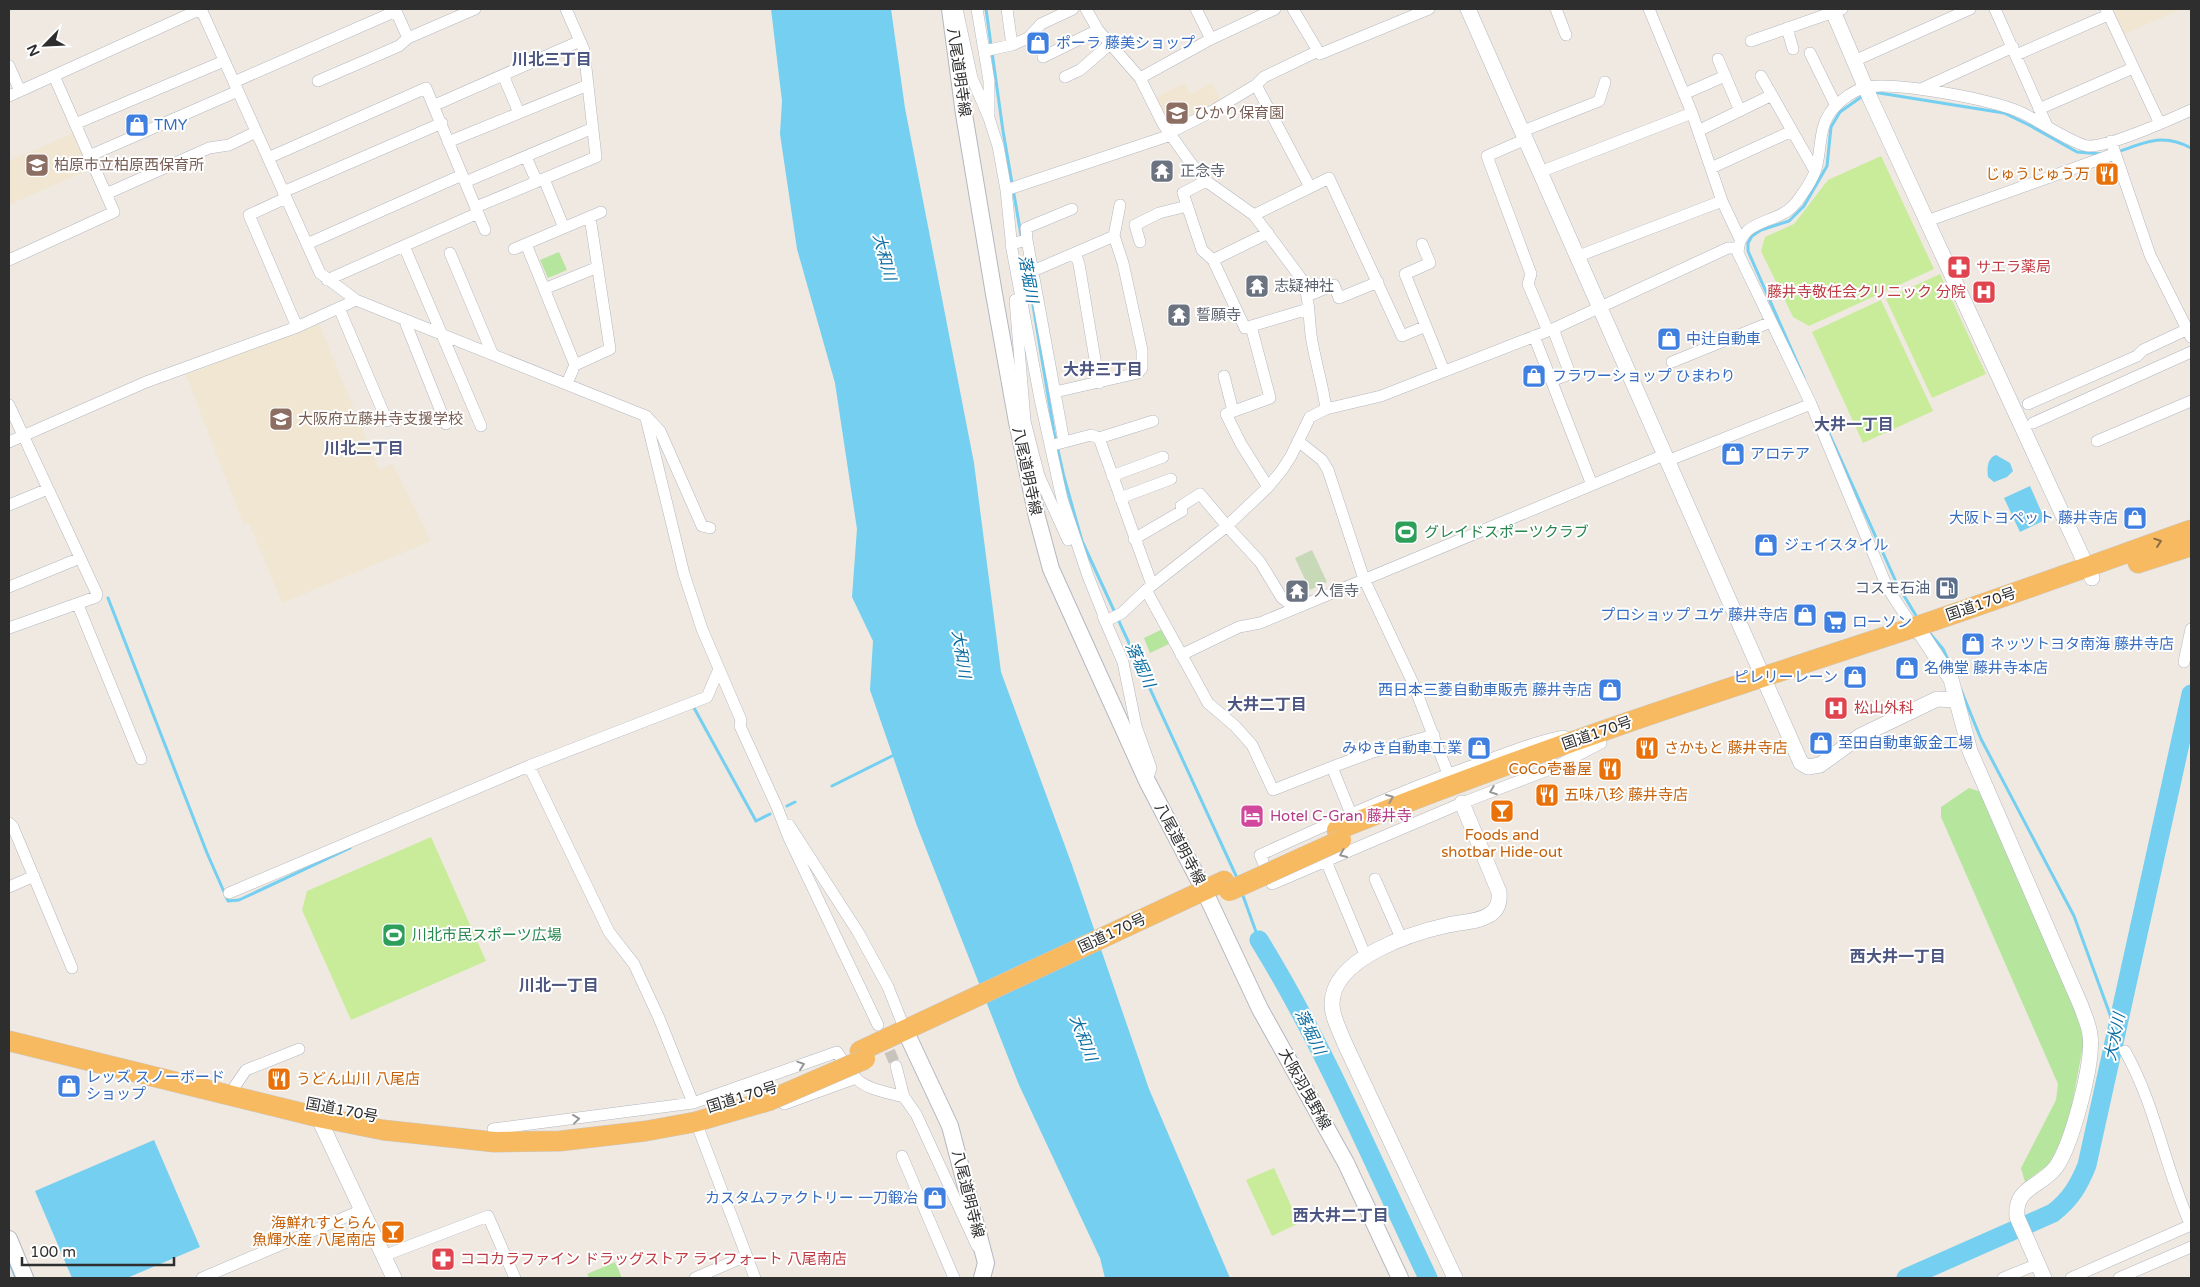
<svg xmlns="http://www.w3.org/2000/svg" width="2200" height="1287" font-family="'Varela Round','Noto Sans JP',sans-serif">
	<rect width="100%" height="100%" fill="#efe9e1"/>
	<path fill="#f0e6d1" d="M2110 9H2181L2122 35Z
		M1185 83 1190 94 1212 83 1220 100 1167 127 1153 99Z
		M76 132 92 168 9 205V161Z
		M318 321 379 470 393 464 431 541 282 603 249 523 244 525 186 375Z"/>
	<path fill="#b6e59e" d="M559 252 567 270 548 278 540 260Z
		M1165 628 1171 643 1150 653 1144 638Z
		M1969 788 1981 792 2081 1024 2084 1041 2067 1131 2052 1162 2025 1182 2021 1168 2056 1100 2058 1084 1941 817V807Z
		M615 1262 622 1278H589L587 1274Z"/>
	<path fill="#c8d9b8" d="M1312 550 1327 582 1310 590 1295 558Z"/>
	<path fill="#c9ec9a" d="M1881 156 1934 269 1809 326 1793 317 1761 251 1765 237 1794 224 1828 180Z
		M1940 274 1986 374 1932 398 1886 299Z
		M1881 300 1933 411 1863 443 1812 332Z
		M431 837 486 961 351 1020 302 910 307 891Z
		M1274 1168 1299 1223 1272 1236 1246 1180Z"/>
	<path fill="#75cff0" d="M771 9H891L905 108 974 463 1001 672 1072 865 1149 1089 1230 1278H1105L1100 1258 1019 1085 917 826 870 690 873 641 852 597 857 529 835 383 797 249 780 134 782 101Z
		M1996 455 2010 463 2013 471 2007 477 1994 482 1988 477C1987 469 1987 458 1996 455Z
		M2030 486 2045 520 2020 532 2004 498Z
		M154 1140 200 1247 127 1278H72L35 1191Z"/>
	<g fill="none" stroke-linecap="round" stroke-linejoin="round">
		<path stroke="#75cff0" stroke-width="3" d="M986 9 1003 131 1021 235
			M1873 92 2004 113 2029 125 2077 152 2102 154
			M2118 152C2145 142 2163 133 2191 148
			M1029 281 1054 432 1064 477 1082 541 1238 880
			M1804 378 1748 251V243L1752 236 1761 230 1789 221 1804 206 1827 166 1831 127 1840 112 1864 95
			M1828 431 1897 584 1918 619
			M108 598 207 853 228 901 239 900 350 848
			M1927 630 1943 649 1951 666
			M1961 690 1981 739 2074 916 2116 1031
			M693 706 756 821 770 814
			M832 786 896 754
			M787 806 795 802
			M1242 893 1259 940
			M9 1261 16 1278"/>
		<path stroke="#75cff0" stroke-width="19" d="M1259 940C1325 1047 1374 1165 1428 1278
			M1906 1278 2053 1213C2071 1199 2079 1185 2087 1165L2191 694"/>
		<path stroke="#c8c4bd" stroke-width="11" stroke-dasharray="11 5.5" stroke-linecap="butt" d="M883 1036 896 1066"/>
		<g stroke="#b4b7c1" stroke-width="12">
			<path id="minor" d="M201 9 320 273 356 300 646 416 660 431 702 526 710 528
				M395 9 408 38 475 9
				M957 9 972 78 989 118 998 146 1006 190 1012 249
				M977 9 989 81V116
				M1007 9 1012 45
				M1086 9 1098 30 1140 78 1163 124 1190 162 1206 181 1254 215 1300 277C1311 296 1308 320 1312 341 1316 364 1323 386 1326 409
				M1196 9 1211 39
				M1293 9 1318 51
				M1556 9 1566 35
				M1649 9 1692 113 1722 201 1740 239
				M1995 9 2046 124
				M2106 9 2160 124
				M1787 28 1793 49
				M1751 41 1842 9
				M984 51 1012 45 1028 38 1041 24 1073 9
				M1810 53 1836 106
				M2016 55 2108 15
				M1043 57 1098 30
				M1718 59 1740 111
				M1854 61 1970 9
				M9 66 20 91
				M503 75 519 113
				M1761 76 1815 171
				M1065 77 1080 70 1110 44
				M1140 78 1211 39 1275 9
				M318 81 399 46 408 38
				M234 82 396 11
				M1256 85 1310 187
				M1921 89 2013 47
				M1684 94 1725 76
				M9 96 201 9
				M435 105 580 41
				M2039 109 2133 68
				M75 124 224 61
				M1523 131 1599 101 1605 82
				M1698 131 1772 95
				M1169 133 1211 112 1256 85 1264 77 1318 51 1320 54 1429 9
				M1526 139 1487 156 1531 274 1528 284 1548 331
				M2111 141 2150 255 2191 337
				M448 142 588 85
				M89 156 238 91
				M526 157 537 182
				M268 158 426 88 485 230
				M1711 168 1792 131
				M1540 172 1692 113
				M544 179 564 228
				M1206 181 1183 193 1202 250 1213 260 1245 328 1308 309
				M465 182 593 128
				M1006 190 1171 135
				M283 192 442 123
				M106 194 209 148 229 145 256 132
				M286 198 249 215 297 327
				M476 207 596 157 584 50 566 9
				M1254 215 1329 178 1402 336 1426 326
				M1927 221 2114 154
				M1027 240 1026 228 1072 209
				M1140 242 1135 225 1159 213 1187 206
				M307 244 462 175
				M526 244 575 365 567 383
				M1422 244 1430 263 1405 274 1444 371
				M404 246 481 426
				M514 249 601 212
				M450 253 492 353
				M1075 253 1079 264 1099 383
				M1576 257 1722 201
				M9 260 114 212 54 76
				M1213 260 1268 233
				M1033 271 1114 236
				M327 280 478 213
				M544 289 598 267
				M1307 296 1334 285 1339 298 1378 282
				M1015 300 1025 421 1039 476 1068 540
				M339 308 387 421
				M404 319 446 424
				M1251 326 1270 398 1226 414 1241 444 1268 487
				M1553 329 1570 374 1556 379
				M1534 336 1592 485
				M1672 362 1771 322
				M575 365 610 349 590 217
				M1224 376 1233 411
				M1055 392 1138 373 1142 368V350L1123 263 1114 236 1120 205
				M2028 404 2137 356 2143 350 2188 329
				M9 405 97 594 96 597 9 628
				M646 418 684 574 702 629 741 720 740 726 777 807 789 838 878 1025
				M2033 423 2191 352
				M1099 438 1153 421
				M1298 441 1322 460 1328 470 1364 579 1413 683 1448 774
				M2097 441 2191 401
				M9 442 146 382 297 327 356 300
				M1064 442 1027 240 1011 244 1040 399 1062 499 1088 576 1106 621 1122 613 1146 590 1227 526 1260 562 1282 598 1295 608
				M1057 444 1091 435 1099 438 1152 585
				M1667 461 1811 404
				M1112 476 1163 457
				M1120 498 1171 479
				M9 505 48 489
				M1134 539 1182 511 1181 506 1200 494 1227 526 1268 487 1282 470 1291 456 1310 417 1326 409 1381 396 1553 329 1728 248H1738
				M9 587 80 558
				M1146 590 1208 703 1235 726 1252 745 1273 790 1332 767 1351 814
				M78 605 141 759
				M1103 616 1123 662 1136 726 1151 768 1147 781
				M1913 627 1888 589 1811 404 1738 253C1739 225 1763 224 1782 214 1791 210 1798 201 1803 193 1808 186 1813 177 1816 169 1822 148 1818 126 1833 109 1841 100 1853 91 1864 88 1890 80 1995 100 2020 112 2036 119 2075 145 2088 146 2110 147 2169 120 2191 110
				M1181 655 1239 627 1260 623 1664 455
				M2184 662 2191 629
				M1564 736C1530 743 1499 756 1466 768 1396 793 1328 824 1260 855L1272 884 1462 803 1553 768 1601 743
				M529 766 609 932 634 964 659 1018 693 1103
				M1332 767 1370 753 1434 735
				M9 823 13 827 72 968
				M789 825 858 932 888 987 905 1030
				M1326 861 1366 957
				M1375 879 1402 940
				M9 887 34 876
				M229 893 529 766 707 697 719 669
				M2125 1051C2156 1106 2165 1169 2191 1226
				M896 1066 904 1097 916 1114 977 1246
				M235 1086 246 1070 299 1049
				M784 1104 853 1079
				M493 1129 693 1103 837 1052C860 1089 863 1086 904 1097
				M699 1130 755 1278
				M902 1156 954 1278
				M383 1256 488 1216 515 1278
				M202 1278 362 1210
				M695 1278 746 1256
				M2003 1278 2038 1264
				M2071 1278 2191 1225
				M2119 1278 2191 1247"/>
		</g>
		<g stroke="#b4b7c1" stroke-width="16">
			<path id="tertiary" d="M1468 9 1801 763 1808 767 1820 765 1860 736 1937 699 1956 700
				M1832 9 1870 98 2092 578
				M1913 627 1922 635 1951 679 1970 751 2081 1006C2084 1015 2089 1025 2090 1035 2094 1062 2072 1144 2056 1167 2041 1187 2014 1187 2017 1217L2044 1278
				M316 1106 318 1117 394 1278
				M1455 1278 1345 1044C1340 1031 1332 1017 1332 1004 1332 958 1412 933 1448 925 1461 922 1478 922 1489 915 1498 910 1500 902 1499 892L1462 803"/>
		</g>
		<g stroke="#b4b7c1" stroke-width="18">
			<path id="secondary" d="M950 9 964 114 994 294 1017 422 1037 517 1051 569 1147 781 1204 890 1260 1009 1346 1163 1400 1278
				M905 1030 950 1126 986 1263 982 1278
				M9 1239 25 1278"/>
		</g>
		<g stroke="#c9c9c9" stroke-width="21">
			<path id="trunk" d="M2138 563 2191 546
				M1337 830C1525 754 1719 691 1912 628 2005 597 2098 563 2191 530
				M9 1041 318 1117 383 1130 494 1142 560 1141 646 1131 695 1122 768 1101
				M860 1051 1224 881"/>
		</g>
		<use href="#minor" stroke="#fff" stroke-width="11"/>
		<use href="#tertiary" stroke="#fff" stroke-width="15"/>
		<use href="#secondary" stroke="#fff" stroke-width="16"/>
		<use href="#trunk" stroke="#f8ba60" stroke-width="20"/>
		<g stroke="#c9c9c9" stroke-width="21" stroke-linecap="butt">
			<path id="trunk-bridge" d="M1229 891 1341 840
				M768 1101 865 1059"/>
		</g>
		<use href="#trunk-bridge" stroke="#f8ba60" stroke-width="20"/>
	</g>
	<defs><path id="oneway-chevron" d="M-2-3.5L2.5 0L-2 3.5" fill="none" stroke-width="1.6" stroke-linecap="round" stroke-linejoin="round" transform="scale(1.25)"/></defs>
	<use stroke="#896d44" href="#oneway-chevron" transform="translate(2158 542) rotate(-19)"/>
	<g stroke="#969696">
		<use href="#oneway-chevron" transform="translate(1493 791) rotate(159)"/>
		<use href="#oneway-chevron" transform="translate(1390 798) rotate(-22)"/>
		<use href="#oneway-chevron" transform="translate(1343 854) rotate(157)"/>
		<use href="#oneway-chevron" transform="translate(801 1065) rotate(-19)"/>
		<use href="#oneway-chevron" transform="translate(576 1119) rotate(-7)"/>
	</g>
	<defs>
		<g id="shop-square" transform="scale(1.25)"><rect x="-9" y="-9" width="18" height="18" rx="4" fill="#3f7fe0" stroke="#fff"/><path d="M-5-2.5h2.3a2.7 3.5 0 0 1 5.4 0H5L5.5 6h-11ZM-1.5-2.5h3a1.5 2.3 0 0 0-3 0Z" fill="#fff"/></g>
		<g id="school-square" transform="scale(1.25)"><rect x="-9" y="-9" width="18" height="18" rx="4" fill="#8d6e63" stroke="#fff"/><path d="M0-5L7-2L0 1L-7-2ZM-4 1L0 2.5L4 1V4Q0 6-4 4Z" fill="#fff"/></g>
		<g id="temple-square" transform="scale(1.25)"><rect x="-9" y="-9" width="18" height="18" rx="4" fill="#6b7280" stroke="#fff"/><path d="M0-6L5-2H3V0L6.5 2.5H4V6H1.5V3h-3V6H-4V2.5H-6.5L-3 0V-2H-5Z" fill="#fff"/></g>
		<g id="restaurant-square" transform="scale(1.25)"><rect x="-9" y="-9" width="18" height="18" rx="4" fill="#e8710a" stroke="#fff"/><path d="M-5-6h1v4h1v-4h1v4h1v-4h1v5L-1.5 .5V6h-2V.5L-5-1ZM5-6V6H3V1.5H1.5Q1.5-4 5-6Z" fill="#fff"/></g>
		<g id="pharmacy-square" transform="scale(1.25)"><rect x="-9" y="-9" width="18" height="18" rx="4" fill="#e0444e" stroke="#fff"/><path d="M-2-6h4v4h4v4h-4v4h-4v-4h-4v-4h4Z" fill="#fff"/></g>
		<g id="hospital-square" transform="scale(1.25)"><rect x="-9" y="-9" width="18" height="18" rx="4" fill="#e0444e" stroke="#fff"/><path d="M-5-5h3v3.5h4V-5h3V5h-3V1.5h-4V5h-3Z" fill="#fff"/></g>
		<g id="stadium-square" transform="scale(1.25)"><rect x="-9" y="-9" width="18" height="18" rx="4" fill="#2e9e5b" stroke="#fff"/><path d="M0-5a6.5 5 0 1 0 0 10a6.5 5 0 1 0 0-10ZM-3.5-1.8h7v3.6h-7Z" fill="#fff"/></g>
		<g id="fuel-square" transform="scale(1.25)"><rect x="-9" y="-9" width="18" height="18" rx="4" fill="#5c6f8a" stroke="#fff"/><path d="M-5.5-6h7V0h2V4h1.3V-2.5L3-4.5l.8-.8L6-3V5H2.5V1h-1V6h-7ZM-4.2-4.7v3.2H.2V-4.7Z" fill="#fff"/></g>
		<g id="supermarket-square" transform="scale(1.25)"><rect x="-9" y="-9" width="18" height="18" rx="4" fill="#3f7fe0" stroke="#fff"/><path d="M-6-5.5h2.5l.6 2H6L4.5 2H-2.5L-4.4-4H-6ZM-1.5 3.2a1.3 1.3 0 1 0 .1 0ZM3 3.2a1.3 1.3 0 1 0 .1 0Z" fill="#fff"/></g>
		<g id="bar-square" transform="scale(1.25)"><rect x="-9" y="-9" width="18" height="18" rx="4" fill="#e8710a" stroke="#fff"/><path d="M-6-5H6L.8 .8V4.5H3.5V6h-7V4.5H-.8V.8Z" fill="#fff"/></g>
		<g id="hotel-square" transform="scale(1.25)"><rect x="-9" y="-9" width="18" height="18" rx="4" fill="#d1479c" stroke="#fff"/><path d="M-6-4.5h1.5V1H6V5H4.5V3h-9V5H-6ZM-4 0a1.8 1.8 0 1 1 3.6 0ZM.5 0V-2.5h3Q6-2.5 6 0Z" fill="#fff"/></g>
	</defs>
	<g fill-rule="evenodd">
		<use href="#shop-square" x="1038" y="43"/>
		<use href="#school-square" x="1177" y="113"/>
		<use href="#shop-square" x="137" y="125"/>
		<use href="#school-square" x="37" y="165"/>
		<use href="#temple-square" x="1162" y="171"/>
		<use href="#restaurant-square" x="2107" y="174"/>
		<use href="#pharmacy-square" x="1959" y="267"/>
		<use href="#temple-square" x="1257" y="286"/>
		<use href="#hospital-square" x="1984" y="292"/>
		<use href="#temple-square" x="1179" y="315"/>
		<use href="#shop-square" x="1669" y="339"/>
		<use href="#shop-square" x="1534" y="376"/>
		<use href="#school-square" x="281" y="419"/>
		<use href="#shop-square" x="1733" y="454"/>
		<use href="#shop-square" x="2135" y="518"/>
		<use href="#stadium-square" x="1406" y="532"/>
		<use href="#shop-square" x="1766" y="545"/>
		<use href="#fuel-square" x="1947" y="588"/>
		<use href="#temple-square" x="1297" y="591"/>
		<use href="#shop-square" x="1805" y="615"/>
		<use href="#supermarket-square" x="1835" y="622"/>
		<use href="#shop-square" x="1973" y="644"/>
		<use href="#shop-square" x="1907" y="668"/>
		<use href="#shop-square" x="1855" y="677"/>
		<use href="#shop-square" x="1610" y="690"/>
		<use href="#hospital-square" x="1836" y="708"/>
		<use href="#shop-square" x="1821" y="743"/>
		<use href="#shop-square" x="1479" y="748"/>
		<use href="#restaurant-square" x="1647" y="748"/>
		<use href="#restaurant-square" x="1610" y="769"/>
		<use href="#restaurant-square" x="1547" y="795"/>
		<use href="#bar-square" x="1502" y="811"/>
		<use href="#hotel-square" x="1252" y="816"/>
		<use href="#stadium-square" x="394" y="935"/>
		<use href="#restaurant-square" x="279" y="1079"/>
		<use href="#shop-square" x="69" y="1086"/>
		<use href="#shop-square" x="935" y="1198"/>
		<use href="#bar-square" x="393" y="1232"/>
		<use href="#pharmacy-square" x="443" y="1259"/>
	</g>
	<g text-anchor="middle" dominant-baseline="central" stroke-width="4" stroke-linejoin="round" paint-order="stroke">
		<g font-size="15" fill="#366cbe" stroke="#fff" text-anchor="start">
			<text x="1056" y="43">ポーラ 藤美ショップ</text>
			<text x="154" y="125">TMY</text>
			<text x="1686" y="339">中辻自動車</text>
			<text x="1552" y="376">フラワーショップ ひまわり</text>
			<text x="1750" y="454">アロテア</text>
			<text x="2118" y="518" text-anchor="end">大阪トヨペット 藤井寺店</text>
			<text x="1784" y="545">ジェイスタイル</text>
			<text x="1788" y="615" text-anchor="end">プロショップ ユゲ 藤井寺店</text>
			<text x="1852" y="622">ローソン</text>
			<text x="1990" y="644">ネッツトヨタ南海 藤井寺店</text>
			<text x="1924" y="668">名佛堂 藤井寺本店</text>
			<text x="1838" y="677" text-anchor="end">ピレリーレーン</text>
			<text x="1592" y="690" text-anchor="end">西日本三菱自動車販売 藤井寺店</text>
			<text x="1838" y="743">至田自動車鈑金工場</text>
			<text x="1462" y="748" text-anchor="end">みゆき自動車工業</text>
			<text x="86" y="1077">レッズ スノーボード<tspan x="86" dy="17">ショップ</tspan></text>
			<text x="918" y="1198" text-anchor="end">カスタムファクトリー 一刀鍛冶</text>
		</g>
		<g font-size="15" fill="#2e2e2e" stroke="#fff">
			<text transform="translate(959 72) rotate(82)">八尾道明寺線</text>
			<text transform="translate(1027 471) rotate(78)">八尾道明寺線</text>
			<text transform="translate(1981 604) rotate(-19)">国道170号</text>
			<text transform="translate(1597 733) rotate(-19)">国道170号</text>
			<text transform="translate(1180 844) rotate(62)">八尾道明寺線</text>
			<text transform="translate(1112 933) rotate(-25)">国道170号</text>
			<text transform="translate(1305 1089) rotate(61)">大阪羽曳野線</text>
			<text transform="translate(742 1097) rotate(-17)">国道170号</text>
			<text transform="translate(342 1110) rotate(11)">国道170号</text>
			<text transform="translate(968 1194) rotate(76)">八尾道明寺線</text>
		</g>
		<g font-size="15" fill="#785e54" stroke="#fff" text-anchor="start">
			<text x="1194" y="113">ひかり保育園</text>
			<text x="54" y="165">柏原市立柏原西保育所</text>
			<text x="298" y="419">大阪府立藤井寺支援学校</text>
		</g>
		<g font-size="15" fill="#5b616d" stroke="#fff" text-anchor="start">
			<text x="1180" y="171">正念寺</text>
			<text x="1274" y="286">志疑神社</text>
			<text x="1196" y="315">誓願寺</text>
			<text x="1314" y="591">入信寺</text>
		</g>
		<g font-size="15" fill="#c56008" stroke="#fff" text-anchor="end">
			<text x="2090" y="174">じゅうじゅう万</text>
			<text x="1664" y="748" text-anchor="start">さかもと 藤井寺店</text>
			<text x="1592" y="769">CoCo壱番屋</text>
			<text x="1564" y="795" text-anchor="start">五味八珍 藤井寺店</text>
			<text x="1502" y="835" text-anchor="middle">Foods and<tspan x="1502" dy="17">shotbar Hide-out</tspan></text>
			<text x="296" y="1079" text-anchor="start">うどん山川 八尾店</text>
			<text x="376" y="1223">海鮮れすとらん<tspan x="376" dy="17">魚輝水産 八尾南店</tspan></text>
		</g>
		<g font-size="15" fill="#be3a42" stroke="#fff" text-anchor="start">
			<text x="1976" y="267">サエラ薬局</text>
			<text x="1966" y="292" text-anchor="end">藤井寺敬任会クリニック 分院</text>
			<text x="1854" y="708">松山外科</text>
			<text x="460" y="1259">ココカラファイン ドラッグストア ライフォート 八尾南店</text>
		</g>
		<g font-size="15" fill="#27864d" stroke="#fff" text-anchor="start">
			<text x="1424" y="532">グレイドスポーツクラブ</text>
			<text x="412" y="935">川北市民スポーツ広場</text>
		</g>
		<g font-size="15" fill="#4e5e75" stroke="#fff" text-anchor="end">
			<text x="1930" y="588">コスモ石油</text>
		</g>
		<g font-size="15" fill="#b23c85" stroke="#fff" text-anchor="start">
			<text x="1270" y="816">Hotel C-Gran 藤井寺</text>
		</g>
		<g font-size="16" font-weight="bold" fill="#4d5680" stroke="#fff">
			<text x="552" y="60">川北三丁目</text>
			<text x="1103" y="370">大井三丁目</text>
			<text x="1854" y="425">大井一丁目</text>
			<text x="364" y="449">川北二丁目</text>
			<text x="1267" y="705">大井二丁目</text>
			<text x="1898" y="957">西大井一丁目</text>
			<text x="559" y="986">川北一丁目</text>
			<text x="1341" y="1216">西大井二丁目</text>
		</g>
		<g font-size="16" font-style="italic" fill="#0d6fa3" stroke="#fff">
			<text transform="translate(884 257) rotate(75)">大和川</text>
			<text transform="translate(1028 279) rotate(80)">落堀川</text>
			<text transform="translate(961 654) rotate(81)">大和川</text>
			<text transform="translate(1140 665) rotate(65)">落堀川</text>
			<text transform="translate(1310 1032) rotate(64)">落堀川</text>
			<text transform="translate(2115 1037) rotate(-78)">大水川</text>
			<text transform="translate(1083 1038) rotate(69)">大和川</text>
		</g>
	</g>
	<rect width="2200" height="1287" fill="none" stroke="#2e2e2e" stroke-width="20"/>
	<g transform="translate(45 45) rotate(246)" stroke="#ffffff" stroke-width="4" paint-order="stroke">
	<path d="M0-4L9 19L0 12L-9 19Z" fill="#2e2e2e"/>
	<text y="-8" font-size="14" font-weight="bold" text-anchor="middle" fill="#2e2e2e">N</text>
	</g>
	<path d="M22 1257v8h152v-8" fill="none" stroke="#2e2e2e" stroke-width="2.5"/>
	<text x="30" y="1257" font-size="15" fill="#2e2e2e" stroke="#ffffff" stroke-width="4" paint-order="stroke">100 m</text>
</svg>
